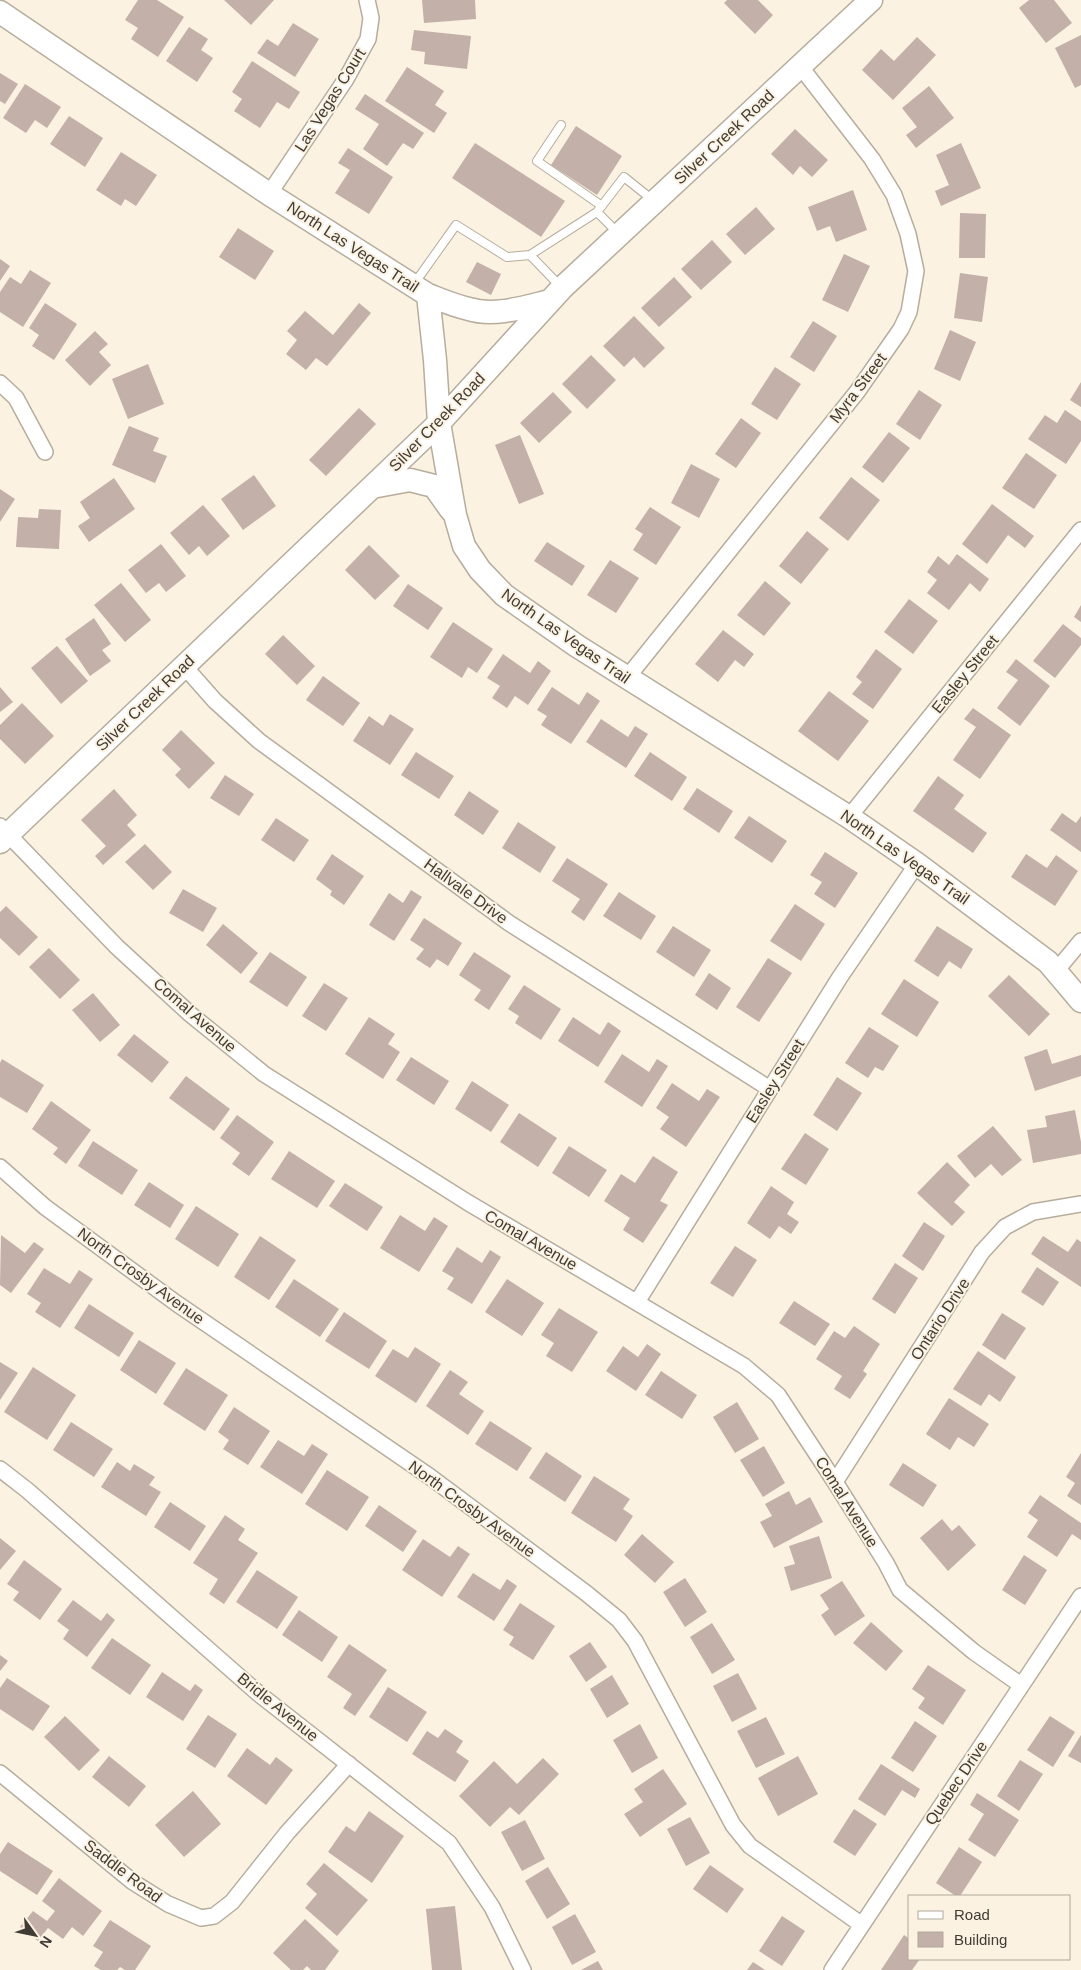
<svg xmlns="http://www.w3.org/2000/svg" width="1081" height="1970" font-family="Arial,sans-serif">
	<rect width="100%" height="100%" fill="#fbf2e1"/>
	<path fill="#c3b0a8" d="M138 0H157L184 17 158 57 131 39 138 28 125 20Z
		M224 0H274L251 25Z
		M422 0H475L476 19 424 23Z
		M727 0H758L773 15 755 34 724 3Z
		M1029 0H1054L1072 23 1046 43 1019 8Z
		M293 23 319 39 295 77 257 53 267 39 278 46Z
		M189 27 208 39 201 50 213 58 197 82 166 61Z
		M414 30 471 36 467 69 424 64 425 52 411 50Z
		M1081 35V85L1075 88 1055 48Z
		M917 37 936 55 893 100 862 70 881 49 894 61Z
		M252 61 300 92 289 109 277 102 260 128 234 111 242 99 232 92Z
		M407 67 444 91 435 105 447 113 434 133 385 101Z
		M0 73 18 84 5 104 0 101Z
		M25 84 61 107 47 128 35 120 26 133 3 118Z
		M929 86 954 118 916 148 906 135 917 127 902 108Z
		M365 94 424 133 413 149 403 143 387 166 363 149 379 124 355 109Z
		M69 116 103 138 85 167 50 144Z
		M576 126 622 156 597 195 551 165Z
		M795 129 828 160 812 177 800 166 793 175 771 154Z
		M475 143 565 201 541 237 452 178Z
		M961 143 981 188 941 206 935 191 949 185 936 155Z
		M348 148 393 177 369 214 335 193 350 170 338 163Z
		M121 152 157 175 136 206 125 199 121 206 96 190Z
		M853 190 867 230 836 242 830 226 817 231 808 207Z
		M756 207 775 229 745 255 726 234Z
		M960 213 986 214 985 258H959Z
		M238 228 274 251 255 280 219 257Z
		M712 240 732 262 701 290 681 269Z
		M844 254 870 266 848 312 822 300Z
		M0 259 10 266 0 281Z
		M477 262 501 274 491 295 466 282Z
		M30 270 51 283 23 327 0 312V292L10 277 21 284Z
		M960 273 988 277 982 322 954 318Z
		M674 277 692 297 659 327 641 308Z
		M45 303 77 324 54 360 32 346 39 335 29 328Z
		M359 303 371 313 327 366 316 358 306 370 286 354 297 340 287 331 305 311 333 335Z
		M634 316 665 348 644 368 634 357 624 367 603 346Z
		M813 321 837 336 814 372 790 357Z
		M950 330 976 342 960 381 934 369Z
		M95 331 108 344 99 352 111 365 90 386 65 360Z
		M591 355 616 380 587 409 562 384Z
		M148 364 164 404 128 419 112 379Z
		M775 367 801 384 777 420 751 404Z
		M1081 382V407L1070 400Z
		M919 390 942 405 920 440 896 424Z
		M553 392 572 412 539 443 520 423Z
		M359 408 376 424 326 476 309 460Z
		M1065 410 1081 421V441L1066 464 1028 439 1045 415 1057 423Z
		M741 418 761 433 736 468 715 454Z
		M129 426 159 438 153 451 167 456 155 483 112 465Z
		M889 432 910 448 883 483 862 467Z
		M520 435 544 494 519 504 495 445Z
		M1026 453 1057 475 1034 509 1002 488Z
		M691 464 720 479 699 518 671 503Z
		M254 475 276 506 243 530 221 499Z
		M851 477 880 500 848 541 819 518Z
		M114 478 135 509 89 542 78 526 90 518 80 502Z
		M0 489 15 499 0 522Z
		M992 504 1034 536 1025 548 1008 535 987 564 962 544Z
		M203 505 230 536 207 556 199 546 189 555 170 533Z
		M650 507 681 527 656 565 633 550 643 534 635 529Z
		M39 509 61 510 59 549 16 547 18 517 38 518Z
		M807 531 829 549 801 584 779 566Z
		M547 542 585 566 572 586 534 561Z
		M161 544 186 576 166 592 159 583 146 593 128 570Z
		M369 545 400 576 375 600 345 570Z
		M957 554 989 579 980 592 970 583 949 610 927 593 937 580 927 572 938 556 949 565Z
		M610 560 639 578 616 613 587 595Z
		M765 581 791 603 764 636 737 615Z
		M121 583 151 620 125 642 94 605Z
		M408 584 443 608 428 630 393 606Z
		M909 599 938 621 913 654 884 632Z
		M1081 605V622L1074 617Z
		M94 618 111 644 102 650 111 661 90 676 65 639Z
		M453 622 493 649 477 673 468 667 462 678 430 657Z
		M1063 624 1081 638V645L1055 678 1033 661Z
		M723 630 754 654 744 667 735 660 718 682 695 664Z
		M283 635 315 666 297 685 265 654Z
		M57 646 88 681 61 704 31 668Z
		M876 649 902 669 873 709 852 694 862 682 856 677Z
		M503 654 530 673 538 661 551 671 528 705 515 696 507 708 492 698 500 686 487 678Z
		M1016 659 1050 686 1020 726 997 708 1018 680 1006 672Z
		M323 676 360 703 343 726 306 700Z
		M0 687 13 702 0 712Z
		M552 687 579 705 587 692 600 701 571 744 541 725 547 716 537 710Z
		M829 691 869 721 838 761 798 731Z
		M22 703 54 736 25 764 0 739V725Z
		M973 708 1011 735 980 779 953 760 976 727 964 719Z
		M390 714 414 729 390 765 353 741 369 716 383 726Z
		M601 719 628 737 635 726 648 734 626 768 586 742Z
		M181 730 215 763 189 789 175 775 181 769 162 750Z
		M416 752 454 776 439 799 401 775Z
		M650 752 687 777 672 801 634 776Z
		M225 775 254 794 239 816 210 798Z
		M938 776 964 795 954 809 987 833 973 853 913 811Z
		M697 788 733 811 719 833 683 809Z
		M114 789 137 815 127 825 136 835 103 865 95 856 106 846 81 820Z
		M469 791 499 811 483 835 454 815Z
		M1062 813 1076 823 1081 816V852L1050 830Z
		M749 816 787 841 772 863 734 838Z
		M276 818 309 840 294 862 261 840Z
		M518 822 556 847 540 873 502 848Z
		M145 844 172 872 153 890 125 862Z
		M825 852 858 873 835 908 814 894 822 882 810 875Z
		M332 854 364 876 344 905 330 895 332 891 316 879Z
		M1026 854 1047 868 1056 855 1078 871 1055 906 1011 877Z
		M567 858 608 884 584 921 571 912 580 899 552 881Z
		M183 889 217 908 203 932 169 913Z
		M411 890 422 897 394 941 369 925 389 893 403 903Z
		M619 892 656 916 641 940 603 916Z
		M795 904 825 924 801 961 770 941Z
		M6 906 38 937 19 956 0 938V912Z
		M424 918 462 943 448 966 437 959 430 968 416 959 424 949 410 940Z
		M223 924 258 953 241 974 206 945Z
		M673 926 711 950 694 977 656 952Z
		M937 926 973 949 961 969 949 961 938 977 914 961Z
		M49 948 80 980 60 999 29 967Z
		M270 952 307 977 287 1007 249 982Z
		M474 952 511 976 489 1010 474 1000 481 990 459 975Z
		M768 958 792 973 759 1022 736 1007Z
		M709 973 731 988 717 1010 695 995Z
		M1009 975 1050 1014 1029 1036 988 996Z
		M904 979 939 1002 917 1037 881 1014Z
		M324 983 348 998 326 1031 302 1016Z
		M524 985 561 1009 541 1040 515 1023 519 1016 508 1009Z
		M93 993 120 1025 100 1042 72 1010Z
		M369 1017 395 1034 388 1044 400 1052 383 1079 345 1054Z
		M573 1017 600 1035 608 1022 621 1031 598 1067 558 1041Z
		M869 1027 899 1046 883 1071 875 1067 868 1078 845 1063Z
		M134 1034 169 1062 152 1083 117 1055Z
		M1047 1049 1052 1064 1081 1055V1076L1035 1091 1024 1057Z
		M622 1054 649 1072 657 1059 668 1066 642 1107 604 1082Z
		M411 1057 449 1081 434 1105 396 1080Z
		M2 1059 44 1085 27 1113 0 1097V1063Z
		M186 1076 230 1109 214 1131 169 1098Z
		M837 1077 862 1093 837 1131 813 1115Z
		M472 1081 509 1105 491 1132 455 1109Z
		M672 1083 699 1101 707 1089 720 1097 686 1147 660 1129 669 1117 656 1108Z
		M51 1101 91 1130 66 1164 53 1154 58 1148 32 1129Z
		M1075 1110 1081 1142V1154L1033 1163 1027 1130 1047 1127 1045 1116Z
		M519 1113 557 1138 538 1167 500 1142Z
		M237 1115 274 1142 249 1176 232 1164 240 1153 220 1138Z
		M993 1126 1022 1160 1002 1176 991 1164 975 1178 957 1156Z
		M805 1133 829 1149 806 1185 781 1169Z
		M93 1141 138 1170 122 1195 78 1166Z
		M569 1146 607 1170 589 1197 552 1173Z
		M289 1151 335 1181 317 1208 271 1179Z
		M653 1156 678 1172 660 1201 668 1205 643 1243 623 1230 630 1218 604 1201 621 1174 635 1183Z
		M947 1162 970 1185 954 1202 965 1212 952 1226 917 1193Z
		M149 1182 184 1205 170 1228 134 1205Z
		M345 1183 383 1207 367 1231 329 1206Z
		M771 1186 794 1202 787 1214 799 1222 791 1234 779 1226 770 1239 747 1223Z
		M196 1206 239 1234 218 1267 175 1239Z
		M400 1215 425 1231 434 1217 448 1226 419 1272 380 1248Z
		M924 1222 945 1236 923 1271 902 1256Z
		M1 1235 25 1253 34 1242 44 1249 11 1293 0 1285Z
		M260 1236 296 1260 269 1300 234 1277Z
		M1043 1236 1068 1252 1077 1239 1081 1242V1287L1031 1254Z
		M735 1246 757 1260 733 1297 710 1283Z
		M457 1247 482 1263 490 1250 501 1257 472 1304 447 1289 454 1278 442 1271Z
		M895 1263 918 1278 895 1314 872 1299Z
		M1037 1267 1059 1282 1043 1306 1021 1292Z
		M44 1268 70 1284 79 1270 93 1279 60 1328 35 1312 41 1303 27 1294Z
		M294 1279 339 1309 320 1337 275 1307Z
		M507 1279 544 1303 522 1336 485 1312Z
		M794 1301 830 1324 815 1346 779 1323Z
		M89 1304 134 1333 119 1357 74 1328Z
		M559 1308 598 1332 572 1372 546 1356 554 1343 541 1335Z
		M344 1312 387 1341 369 1369 325 1341Z
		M1002 1313 1026 1328 1005 1360 982 1345Z
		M854 1326 880 1344 863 1371 867 1374 850 1399 834 1389 842 1376 816 1359 834 1331 845 1338Z
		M139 1340 176 1363 156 1394 120 1370Z
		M647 1344 661 1354 636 1391 606 1371 623 1346 638 1357Z
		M415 1347 441 1364 416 1403 375 1376 393 1349 408 1358Z
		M978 1351 1016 1377 1000 1402 989 1394 981 1406 953 1389Z
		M0 1362 18 1373 0 1400Z
		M33 1367 76 1395 47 1440 4 1412Z
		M186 1368 228 1395 205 1431 163 1404Z
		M450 1370 468 1382 459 1394 484 1411 468 1435 426 1406Z
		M661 1371 697 1395 682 1419 645 1395Z
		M949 1398 989 1424 974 1447 958 1437 950 1450 926 1434Z
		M737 1402 759 1439 735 1453 713 1417Z
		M234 1407 270 1431 248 1465 223 1449 229 1440 218 1432Z
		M490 1421 532 1448 517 1471 475 1444Z
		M71 1422 113 1449 94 1477 53 1450Z
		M278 1440 304 1456 312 1444 328 1454 302 1494 260 1467Z
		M764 1446 785 1483 763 1497 740 1460Z
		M546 1452 582 1476 565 1502 529 1478Z
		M1081 1453V1505L1067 1496 1075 1483 1066 1477Z
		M117 1462 130 1471 134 1464 155 1477 149 1485 161 1492 146 1516 101 1487Z
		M903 1463 937 1485 923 1507 889 1485Z
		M327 1470 369 1497 347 1531 305 1504Z
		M594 1476 630 1499 623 1509 633 1516 616 1542 571 1513Z
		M789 1491 796 1505 810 1497 823 1522 774 1548 760 1522 772 1516 765 1504Z
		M1040 1495 1081 1523V1540L1072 1534 1057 1557 1027 1537 1038 1520 1028 1513Z
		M170 1502 206 1526 190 1551 154 1527Z
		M379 1505 417 1531 403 1552 365 1526Z
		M225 1515 245 1529 238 1540 258 1553 224 1604 209 1594 218 1579 193 1563Z
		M942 1519 952 1531 959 1525 976 1545 948 1571 920 1538Z
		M642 1534 674 1562 655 1583 624 1555Z
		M819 1536 832 1578 791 1591 784 1567 795 1564 789 1546Z
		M0 1538 16 1551 0 1570Z
		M423 1539 450 1557 458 1546 470 1554 442 1597 402 1570Z
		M1024 1555 1047 1570 1025 1605 1002 1590Z
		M24 1560 62 1589 40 1620 13 1600 19 1592 7 1584Z
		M257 1570 298 1597 277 1629 236 1602Z
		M473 1573 500 1590 507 1579 517 1586 494 1621 457 1597Z
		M685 1578 707 1612 685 1627 663 1592Z
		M842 1581 865 1616 835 1636 821 1615 829 1609 820 1595Z
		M73 1600 101 1621 107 1613 115 1620 87 1657 63 1639 69 1630 57 1621Z
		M520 1603 555 1626 533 1660 509 1645 514 1637 503 1630Z
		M299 1610 338 1637 322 1662 282 1635Z
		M871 1622 903 1651 886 1671 853 1643Z
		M712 1623 735 1660 712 1674 690 1637Z
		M112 1638 151 1665 130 1695 91 1668Z
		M590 1642 607 1667 586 1682 569 1656Z
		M349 1644 387 1670 355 1716 343 1708 352 1694 327 1677Z
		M0 1655 8 1661 0 1671Z
		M928 1665 966 1690 943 1725 918 1708 925 1698 912 1689Z
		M162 1672 190 1691 195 1684 203 1690 183 1721 146 1697Z
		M738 1673 757 1709 732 1722 713 1686Z
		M612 1675 629 1704 607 1718 590 1689Z
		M7 1678 50 1706 33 1731 0 1709V1688Z
		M388 1687 427 1712 407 1742 369 1717Z
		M208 1715 237 1734 215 1768 186 1749Z
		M65 1716 100 1750 79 1771 44 1737Z
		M1050 1716 1075 1732 1053 1767 1027 1750Z
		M766 1717 785 1754 756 1768 737 1731Z
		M915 1721 937 1736 913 1772 891 1758Z
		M640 1724 658 1758 632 1773 613 1740Z
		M445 1729 463 1741 456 1752 469 1761 455 1782 412 1754 427 1731 438 1738Z
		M1081 1735V1763L1068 1756Z
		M247 1748 270 1765 276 1757 293 1770 266 1805 227 1776Z
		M109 1756 146 1786 129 1807 92 1777Z
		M798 1756 818 1794 778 1816 758 1778Z
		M543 1758 559 1774 519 1815 510 1807 490 1827 459 1796 494 1761 517 1784Z
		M1020 1760 1043 1774 1019 1811 997 1796Z
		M881 1764 920 1789 915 1798 902 1790 885 1816 858 1799Z
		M663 1769 687 1804 640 1837 624 1814 643 1802 634 1789Z
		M193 1791 221 1824 184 1857 155 1825Z
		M977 1793 1019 1820 995 1857 968 1840 984 1814 970 1805Z
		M854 1809 877 1824 855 1856 833 1842Z
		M369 1811 404 1836 372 1883 328 1852 346 1826 355 1832Z
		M690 1817 710 1853 686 1866 667 1829Z
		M525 1820 545 1859 522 1871 501 1832Z
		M8 1842 53 1871 37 1895 0 1871V1854Z
		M959 1847 982 1862 960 1896H956L936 1883Z
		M324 1863 368 1900 337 1936 305 1908 317 1894 306 1884Z
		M710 1865 744 1889 727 1913 693 1889Z
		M548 1867 570 1904 547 1919 525 1881Z
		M59 1878 102 1911 83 1936 72 1927 63 1939 48 1928 38 1941 20 1927 33 1911 47 1921 55 1911 42 1901Z
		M455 1906 462 1970H432L426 1909Z
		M575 1914 596 1952 572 1965 552 1927Z
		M782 1916 805 1931 782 1966 759 1951Z
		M305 1919 339 1951 325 1970H311L307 1966 303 1970H291L273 1953Z
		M110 1920 151 1946 135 1970H125L120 1967 117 1970H101L94 1966 103 1952 93 1946Z
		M904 1935 910 1939V1959H920L912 1970H881Z
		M598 1961 603 1970H581Z
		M753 1962 765 1970H747Z"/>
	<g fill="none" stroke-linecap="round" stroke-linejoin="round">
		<g stroke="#b6ad9d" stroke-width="10">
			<path id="lane" d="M561 125 537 161 602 206
				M618 233 597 212 624 177 654 201
				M414 284 456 225 507 257 530 255
				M560 286 530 255 597 212"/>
		</g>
		<g stroke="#b6ad9d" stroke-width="18">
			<path id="street" d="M269 194 346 79 368 39 371 18 367 0
				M0 383 16 398 45 452
				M184 666 215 701 259 741 509 923 770 1089
				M626 679 857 392 901 329 909 312 916 271 908 234 894 195 872 159 800 66
				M849 817 1081 530
				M0 826 117 947 190 1014 264 1074 467 1202 744 1366 778 1395 835 1482 886 1563 900 1590 974 1652 1021 1685
				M1056 971 1081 941
				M0 1167 45 1207 176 1303 429 1476 586 1593 619 1620 635 1641 733 1825 750 1846 862 1925
				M637 1302 840 977 917 864
				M0 1469 27 1490 259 1694 449 1843 492 1907 523 1970
				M835 1482 982 1252 1005 1227 1033 1212 1081 1204
				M0 1773 133 1882 168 1904 201 1918 214 1916 232 1902 287 1833 349 1764
				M832 1970 1081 1596"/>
		</g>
		<g stroke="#b6ad9d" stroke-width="25">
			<path id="secondary" d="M0 12 269 194 428 295 435 360 439 423 455 515 464 546 480 570 504 595 577 646 849 817 917 864 1048 962 1081 1001
				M428 295C441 300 455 306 469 309 494 317 525 307 550 301
				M372 487 410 480 434 486 451 510
				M0 842 439 423 562 288 871 0"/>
		</g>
		<use href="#lane" stroke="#fff" stroke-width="8"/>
		<use href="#street" stroke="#fff" stroke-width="15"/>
		<use href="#secondary" stroke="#fff" stroke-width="22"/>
	</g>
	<g text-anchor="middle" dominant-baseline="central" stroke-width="4" stroke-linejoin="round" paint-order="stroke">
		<g font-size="16" fill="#403c35" stroke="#fbf2e1">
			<text transform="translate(330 100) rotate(-58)">Las Vegas Court</text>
			<text transform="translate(724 137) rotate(-43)">Silver Creek Road</text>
			<text transform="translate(353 247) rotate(33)">North Las Vegas Trail</text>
			<text transform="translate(858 388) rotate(-53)">Myra Street</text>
			<text transform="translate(437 422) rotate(-46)">Silver Creek Road</text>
			<text transform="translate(566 636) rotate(35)">North Las Vegas Trail</text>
			<text transform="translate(965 674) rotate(-51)">Easley Street</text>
			<text transform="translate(145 703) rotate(-44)">Silver Creek Road</text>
			<text transform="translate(905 857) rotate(35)">North Las Vegas Trail</text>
			<text transform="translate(466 891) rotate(36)">Hallvale Drive</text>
			<text transform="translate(195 1015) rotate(41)">Comal Avenue</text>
			<text transform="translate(775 1081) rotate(-58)">Easley Street</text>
			<text transform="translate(531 1240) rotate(30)">Comal Avenue</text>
			<text transform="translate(141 1276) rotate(36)">North Crosby Avenue</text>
			<text transform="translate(940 1319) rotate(-57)">Ontario Drive</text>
			<text transform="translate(847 1502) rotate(58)">Comal Avenue</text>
			<text transform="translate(472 1509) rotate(36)">North Crosby Avenue</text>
			<text transform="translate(278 1707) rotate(39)">Bridle Avenue</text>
			<text transform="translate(956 1783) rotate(-56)">Quebec Drive</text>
			<text transform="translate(123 1871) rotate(37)">Saddle Road</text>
		</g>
	</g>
	<rect x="908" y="1895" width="162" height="65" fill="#fbf2e1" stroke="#b0a99c"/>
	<rect x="918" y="1911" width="25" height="8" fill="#ffffff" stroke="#b0a99c"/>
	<text x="954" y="1920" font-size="15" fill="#403c35">Road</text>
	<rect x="918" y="1932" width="25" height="15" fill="#c3b0a8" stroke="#b0a99c"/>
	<text x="954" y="1945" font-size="15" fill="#403c35">Building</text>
	<g transform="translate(35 1935) rotate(123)" stroke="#fbf2e1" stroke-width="4" paint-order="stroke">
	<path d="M0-4L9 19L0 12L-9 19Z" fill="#403c35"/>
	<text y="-8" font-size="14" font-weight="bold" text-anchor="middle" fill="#403c35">N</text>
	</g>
</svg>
